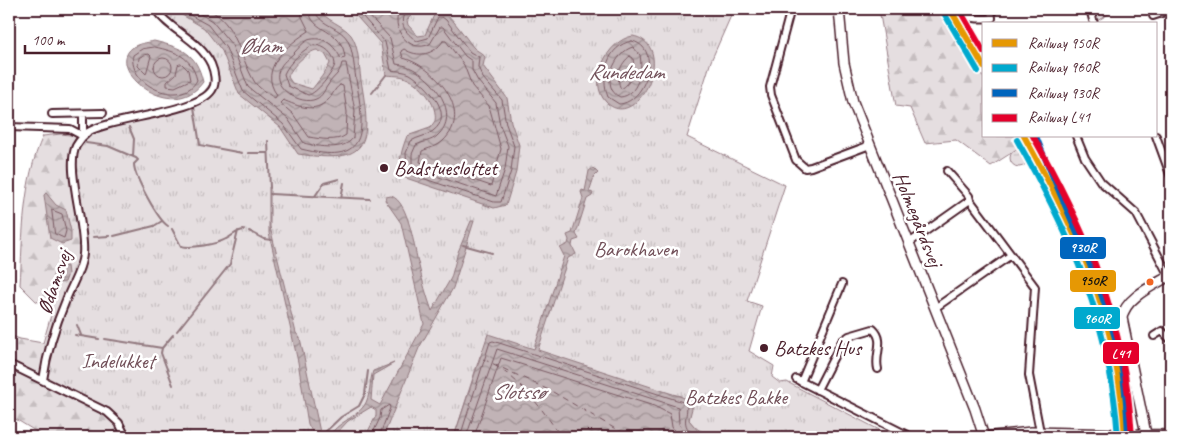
<svg xmlns="http://www.w3.org/2000/svg" width="1180" height="446" font-family="Caveat,sans-serif">
	<defs>
		<pattern id="forest-firs" width="22" height="20" patternUnits="userSpaceOnUse" patternTransform="scale(1.25)"><rect width="22" height="20" fill="#e5dee0"/><path d="M5 1l3.5 6h-7zM16 11l3.5 6h-7z" fill="#c6bec0"/></pattern>
		<pattern id="wetland-marsh" width="20" height="14" patternUnits="userSpaceOnUse" patternTransform="scale(1.25)"><rect width="20" height="14" fill="#e5dee0"/><path d="M1 5h8M5 5V1M11 12h8M15 12V8" fill="none" stroke="#c6bec0"/></pattern>
		<pattern id="park-tufts" width="24" height="20" patternUnits="userSpaceOnUse" patternTransform="scale(1.25)"><rect width="24" height="20" fill="#e5dee0"/><path d="M3 7l-1-3M5 7V3M7 7l1-3M15 17l-1-3M17 17v-4M19 17l1-3" fill="none" stroke="#c6bec0"/></pattern>
		<pattern id="water-waves" width="16" height="10" patternUnits="userSpaceOnUse" patternTransform="scale(1.25)"><rect width="16" height="10" fill="#c1b3b6"/><path d="M0 5q4-4 8 0t8 0" fill="none" stroke="#9f9194"/></pattern>
	</defs>
	<rect width="100%" height="100%" fill="#fff"/>
	<filter id="ink" filterUnits="userSpaceOnUse"><feTurbulence type="fractalNoise" baseFrequency=".02" numOctaves="2"/><feDisplacementMap in="SourceGraphic" scale="10" xChannelSelector="R" yChannelSelector="G"/><feConvolveMatrix kernelMatrix="1 2 1 2 8 2 1 2 1" color-interpolation-filters="sRGB"/></filter>
	<g filter="url(#ink)">
		<path fill="#e5dee0" stroke="#987e86" d="M1095 9H1117L1097 21Z"/>
		<path fill="url(#forest-firs)" stroke="#987e86" d="M879 9H946L984 79V136H1013L1019 148 991 166 956 140 925 143 910 108 896 106Z
			M61 134 87 137 306 437H45L9 415V335L20 339 43 343 53 308 36 301 20 285C23 235 22 182 43 136Z"/>
		<path fill="url(#wetland-marsh)" stroke="#987e86" d="M1010 158a9 9 0 1 1 18 0a9 9 0 1 1-18 0Z"/>
		<path fill="url(#park-tufts)" stroke="#987e86" d="M160 9H734L711 61 687 137 785 185 747 301 762 306 749 351 774 366 772 377 780 383 787 382 893 437H717C704 433 697 431 689 420L690 414 681 396 480 356 454 437H126L107 412 43 380 45 360 83 257 73 155 90 131 166 112 203 93 211 83 212 75 213 63 209 54Z"/>
		<path fill="url(#water-waves)" stroke="#91787e" fill-rule="evenodd" d="M172 9H319C326 21 342 24 351 35 359 46 359 67 361 80 372 144 370 165 298 154L280 127 239 94 222 51 204 28ZM317 50 325 54 330 63C329 67 315 86 312 89L292 83 288 77C290 68 308 51 317 50Z
			M350 9H417L407 20 408 25 418 36 425 35 435 13 445 12C456 23 464 35 473 47 476 51 482 52 485 57L483 66 507 98 511 122 519 145 516 172 506 205 494 208 403 177C397 163 402 149 407 136L430 128 435 121C438 104 421 84 406 78 400 75 392 76 386 75L381 44Z
			M633 36C679 45 637 134 606 102 587 82 607 40 633 36Z
			M154 41C182 48 196 52 203 82 172 125 105 69 132 48 138 43 147 43 154 41Z
			M593 168 598 173 594 177 589 192 593 193 592 196 587 199 576 234 579 239 573 241 572 246 576 254 568 258 538 350 694 401 689 420 699 432 717 437H454L488 334 534 349 564 256 560 248 568 244 569 240 567 235 572 233 583 198 581 192 582 190 585 191 589 171Z
			M269 187H270V227L296 333 300 338 321 437H315L308 424 298 362 269 233Z
			M46 193 56 205 66 210 71 231V241L62 244 50 238 44 195Z
			M391 196C409 201 414 249 419 266 422 280 427 297 432 311L451 278 458 252 471 221H474L453 288 419 348 383 437H365L376 416V410L371 407 348 421 333 437H329C337 422 354 419 364 406 371 396 369 382 373 371L394 363 373 375 371 400 380 405 424 324 401 223 385 200 386 197Z
			M67 266 68 274 65 282 55 283 53 277 54 268Z"/>
		<g fill="none" stroke-linecap="round" stroke-linejoin="round">
			<path stroke="#7a5a63" stroke-width="1" d="M179 9 208 25 226 48 243 91 283 124 301 149C365 165 366 137 357 85 354 71 354 51 347 39 339 26 317 25 315 9
				M192 9 212 21 232 45 248 87 288 119 304 143C318 147 344 151 353 138L355 111 346 63H342C339 76 334 75 328 85 324 90 323 96 316 99 301 106 271 88 279 70 282 62 289 58 294 53 299 48 302 43 308 40 324 35 335 46 341 59L345 58C343 27 310 34 309 9
				M208 9C237 24 239 55 254 81 257 87 268 94 275 98L277 95C257 68 289 44 309 31L302 17 301 9
				M356 9 385 42 391 70C397 71 404 71 410 74 426 84 456 114 433 131 427 136 417 137 411 141L406 153 407 173 494 202H501L511 171 514 146 506 124 502 100 483 78 478 67 479 57 470 52 446 20 442 17H438L428 38 417 41C405 33 396 21 408 9
				M363 9 390 38 396 64C401 65 406 65 411 68 433 78 462 114 437 136 432 141 422 142 416 145L412 154V168L496 196 505 169 508 146 500 125 496 103 478 81 472 70V61L465 56 443 27H440L430 44C409 54 389 28 400 9
				M443 41H446L464 65 472 86 489 106 501 149 491 186 420 162 422 151C428 148 437 147 443 141 475 111 434 66 403 58L401 51 404 49C418 58 434 55 443 41Z
				M632 41C663 47 646 103 619 104L608 97C600 76 607 45 632 41Z
				M314 45C325 45 334 54 335 64 333 73 316 94 308 95L288 86 284 74C288 64 304 48 314 45Z
				M155 47C177 52 191 56 197 80 183 108 128 87 133 55L142 49Z
				M633 47 640 55C643 70 638 96 620 97 599 88 615 51 633 47Z
				M144 55 149 54 151 56 146 74 138 66 139 58Z
				M630 56 633 58C635 70 632 83 621 89 615 77 620 64 630 56Z
				M154 67a9 9 0 1 1 18 0a9 9 0 1 1-18 0Z
				M182 64 188 70 190 80 175 87 167 86V82L176 74 178 65Z
				M340 85 343 86 347 112 346 135C337 142 320 139 309 137L293 114 280 103 283 100C298 106 314 114 328 100 333 95 334 89 340 85Z
				M52 210 62 214 66 231 64 238 55 234Z
				M371 437 380 418 381 410 389 405 390 408 379 437
				M460 437 490 342 493 341 686 403C690 416 676 427 700 437
				M466 437 497 349 678 407 679 424 688 437
				M474 437 501 358 654 406 670 414 672 427 678 437"/>
			<path stroke="#91787e" stroke-width="2" d="M372 93 386 75
				M194 107 200 145 242 153
				M129 127 134 139 133 156
				M268 141 270 188
				M86 143 108 146 136 158 138 160 134 164C134 176 158 220 168 226
				M248 153H268
				M270 194 370 199
				M315 196 324 183 339 179
				M341 198 344 183
				M172 229 181 246C191 249 217 244 226 239 233 236 235 231 244 230
				M249 231 264 239 272 240
				M114 236 154 226 162 221
				M93 237 110 236
				M463 245 492 253
				M77 325 81 335
				M177 331 230 264 238 231
				M75 335 99 339
				M173 335 162 348 161 353 173 385
				M105 339 162 348
				M320 437 341 417 359 406 365 394 368 371"/>
			<path stroke="#74535c" stroke-width="1" stroke-dasharray="6 5" stroke-linecap="butt" d="M483 359 553 392 629 437
				M494 365C522 381 544 411 561 437"/>
			<g stroke="#4a1f2b" stroke-width="10">
				<path id="street" d="M793 9 790 12 770 87 771 95 796 160 805 168 811 167 870 145
					M960 9C967 20 980 19 992 18L991 9
					M1090 9 1094 24
					M1153 16 1171 10
					M52 114 103 113
					M9 127 70 129 83 136
					M83 136V114
					M1076 136 1085 158 1101 182 1136 213 1169 276
					M1156 136 1171 177
					M947 171 969 196 970 200
					M909 243 970 200 1035 287 1029 375 1040 432
					M935 308 1011 255
					M1154 336 1162 331 1171 340
					M9 364 107 412 119 423 126 437
					M796 379 911 437
					M43 380C47 352 55 326 66 300 71 286 82 269 83 254 86 226 65 168 76 146 79 141 83 136 88 132 113 117 197 113 212 90 217 83 214 71 211 64 199 39 170 31 155 9
					M801 382 842 284
					M817 390 842 341 849 336 873 329C886 341 874 354 878 369"/>
			</g>
			<g stroke="#4a1f2b" stroke-width="12">
				<path id="secondary" d="M839 9 844 63 853 102 975 409 984 437
					M1146 434 1122 318C1125 297 1155 285 1171 275
					M984 437 1031 432 1171 435"/>
			</g>
			<use href="#street" stroke="#fff" stroke-width="6"/>
			<use href="#secondary" stroke="#fff" stroke-width="9"/>
			<g stroke="#fff" stroke-width="10">
				<path id="rail-1" d="M950 9 984 67
					M1024 136C1080 237 1118 320 1125 437"/>
			</g>
			<g stroke="#fff" stroke-width="10">
				<path id="rail-2" d="M944 13 978 71
					M1017 140C1073 239 1110 322 1118 437"/>
			</g>
			<g stroke="#fff" stroke-width="10">
				<path id="rail-3" d="M1036 136C1064 208 1101 278 1119 354 1125 381 1127 409 1128 437"/>
			</g>
			<g stroke="#fff" stroke-width="10">
				<path id="rail-4" d="M959 9 984 52
					M1033 136C1089 236 1125 320 1132 437"/>
			</g>
			<use href="#rail-1" stroke="#e69804" stroke-width="6"/>
			<use href="#rail-2" stroke="#00a9ce" stroke-width="6"/>
			<use href="#rail-3" stroke="#0065bd" stroke-width="6"/>
			<use href="#rail-4" stroke="#e4002b" stroke-width="6"/>
		</g>
	</g>
	<g fill="#4a1f2b" stroke="#fff" stroke-width="2">
		<circle cx="384" cy="168" r="5"/>
		<circle cx="764" cy="348" r="5"/>
	</g>
	<circle fill="#f26522" stroke="#fff" stroke-width="2" cx="1150" cy="282" r="4.5"/>
	<g text-anchor="middle" dominant-baseline="central" stroke-width="5" stroke-linejoin="round" paint-order="stroke">
		<g font-size="21" fill="#4a1f2b" stroke="#fff" text-anchor="start">
			<text x="394" y="168">Badstueslottet</text>
			<text x="774" y="348">Batzkes Hus</text>
		</g>
		<g font-size="21" fill="#4a1f2b" stroke="#fff">
			<text transform="translate(918 219) rotate(68)">Holmegårdsvej</text>
			<text transform="translate(54 282) rotate(-71)">Ødamsvej</text>
		</g>
		<g font-size="21" fill="#714f58" stroke="#fff">
			<text x="636" y="249">Barokhaven</text>
			<text x="118" y="361">Indelukket</text>
			<text x="736" y="397">Batzkes Bakke</text>
		</g>
		<g font-size="22" font-style="italic" fill="#74535c" stroke="#fff">
			<text x="261" y="46">Ødam</text>
			<text x="626" y="72">Rundedam</text>
			<text x="518" y="392">Slotssø</text>
		</g>
	</g>
	<g stroke="#fff" stroke-width="2">
		<rect x="1059" y="236" width="48" height="24" rx="5" fill="#0065bd"/>
		<rect x="1069" y="269" width="48" height="24" rx="5" fill="#e69804"/>
		<rect x="1073" y="306" width="48" height="24" rx="5" fill="#00a9ce"/>
		<rect x="1102" y="341" width="38" height="24" rx="5" fill="#e4002b"/>
	</g>
	<g font-size="14" text-anchor="middle" font-weight="bold" fill="#fff">
		<text x="1083" y="252">930R</text>
		<text x="1097" y="323">960R</text>
		<text x="1121" y="358">L41</text>
	</g>
	<g font-size="14" text-anchor="middle" font-weight="bold" fill="#111">
		<text x="1093" y="285">950R</text>
	</g>
	<rect width="1180" height="446" fill="none" stroke="#fff" stroke-width="30"/>
	<rect x="15" y="15" width="1150" height="416" fill="none" stroke="#4a1f2b" stroke-width="2" filter="url(#ink)"/>
	<rect x="982" y="22" width="175" height="115" fill="#ffffff" stroke="#b7a5aa"/>
	<rect x="992" y="39" width="25" height="8" fill="#e69804" stroke="#b7a5aa"/>
	<text x="1028" y="48" font-size="15" fill="#4a1f2b">Railway 950R</text>
	<rect x="992" y="64" width="25" height="8" fill="#00a9ce" stroke="#b7a5aa"/>
	<text x="1028" y="72" font-size="15" fill="#4a1f2b">Railway 960R</text>
	<rect x="992" y="89" width="25" height="8" fill="#0065bd" stroke="#b7a5aa"/>
	<text x="1028" y="98" font-size="15" fill="#4a1f2b">Railway 930R</text>
	<rect x="992" y="114" width="25" height="8" fill="#e4002b" stroke="#b7a5aa"/>
	<text x="1028" y="122" font-size="15" fill="#4a1f2b">Railway L41</text>
	<path d="M25 45v8h84v-8" fill="none" stroke="#4a1f2b" stroke-width="2.5"/>
	<text x="32" y="45" font-size="15" fill="#4a1f2b" stroke="#ffffff" stroke-width="4" paint-order="stroke">100 m</text>
</svg>
